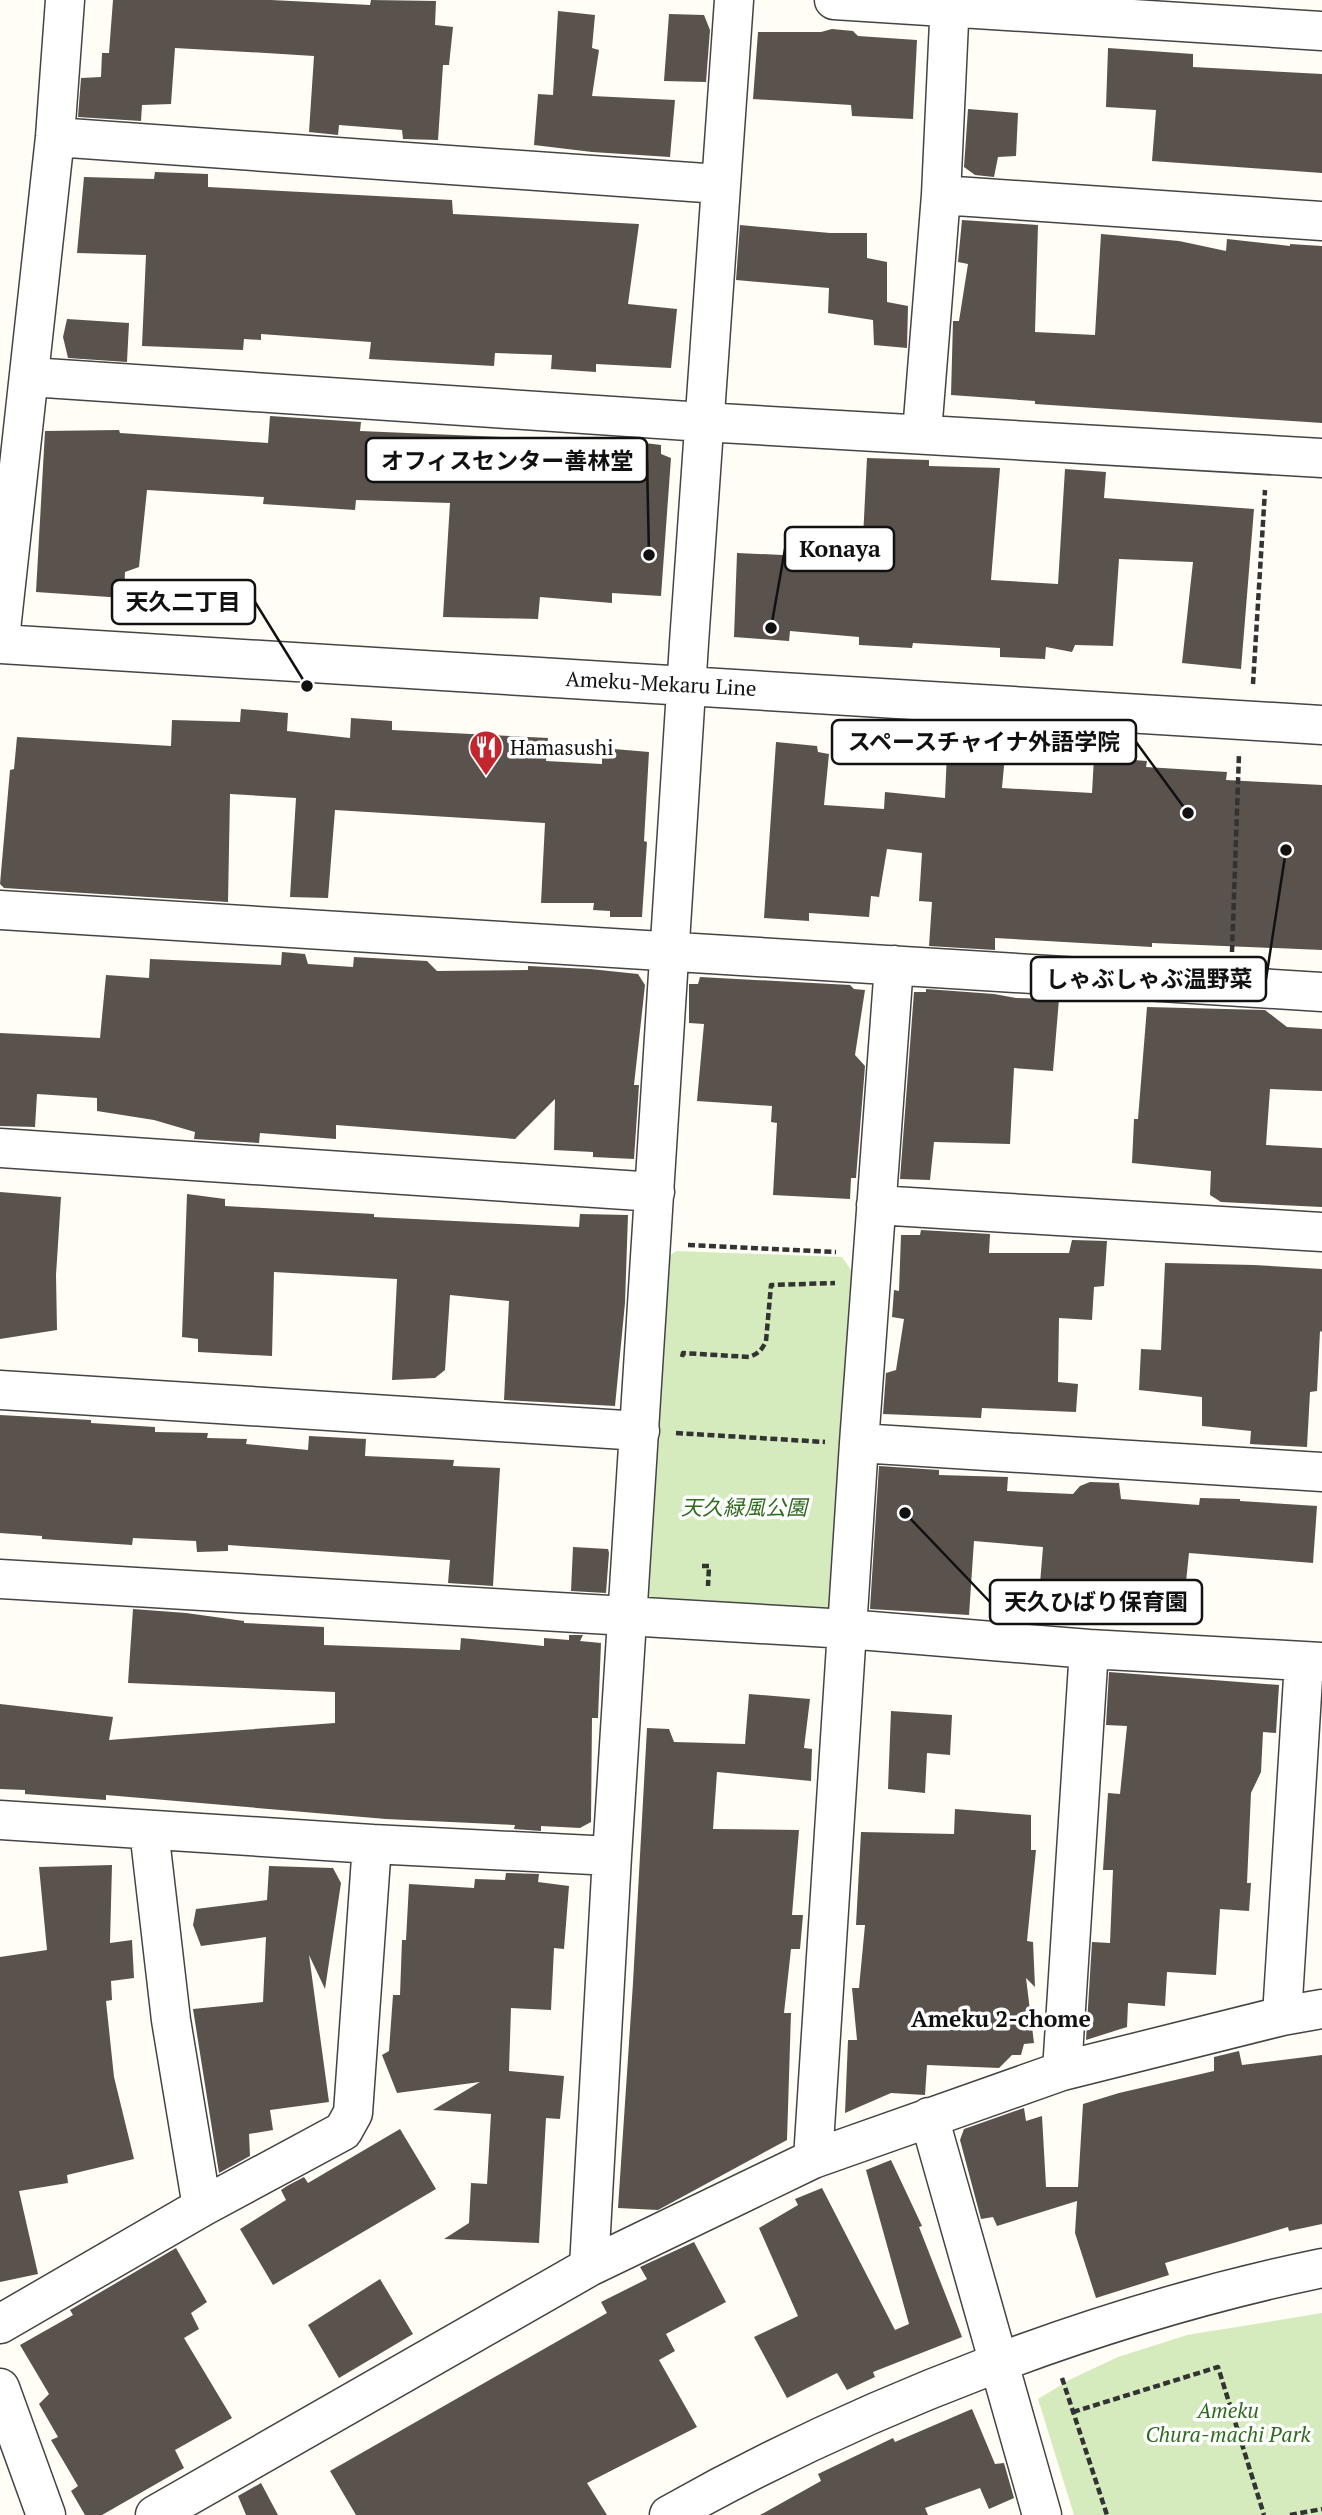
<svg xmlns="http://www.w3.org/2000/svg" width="1322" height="2515" font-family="'PT Serif','Noto Sans JP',serif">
	<rect width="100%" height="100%" fill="#fffdf5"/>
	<path fill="#d5ebbd" d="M676 1251 842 1257 853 1273 833 1609 655 1608 643 1594 664 1260Z
		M1322 2313V2515H1074L1038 2399 1071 2379 1118 2357 1187 2335Z"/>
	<path fill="#5a524d" d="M113 0H271L370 5 371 0 436 1 435 25 453 27 449 65H443L438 140 403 139 402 130 339 125 338 135 309 132 314 56 266 53 175 48 171 104 142 105 141 121 78 117 81 78 101 77 102 53H109Z
		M558 11 595 15 592 48 599 50 592 96 675 100 670 157 592 152 534 145 538 94 553 95Z
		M669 14 704 15 710 30 706 82 664 81Z
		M832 29 853 31 858 36 917 40 913 119 852 116 851 105 753 99 758 32H821Z
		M1108 48 1193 54V67L1322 74V173L1152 161 1156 110 1106 107Z
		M968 109 1018 113 1016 156 998 157 994 177 975 175 964 167Z
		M155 172 208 174V187L452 200 453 214 639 224 628 304 677 309 671 368 596 364V372L551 369 552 355 495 353 494 366 369 359 371 342 261 334V340L244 339 243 350 142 346 146 255 77 253 84 177 154 179Z
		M962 220 1038 225 1035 332 1095 335 1101 234 1179 241 1226 251 1227 239 1290 246V244L1322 246V423L1035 404V401L951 395 953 321H959L968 264 958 262Z
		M740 225 830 233H867V258L887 262V302L908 306 907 348 874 345 873 320 828 313 829 288 736 280Z
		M67 319 129 323 127 362 68 358 63 337Z
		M270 416 361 422 360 431 502 437 501 465 583 470 584 465H628L629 441 661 445V454L671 458 661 596 612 593V603L540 597 538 619 443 617 450 503 356 500 355 510 263 504 264 497 147 490 139 567 125 572 124 598 36 592 45 431 119 430 120 433 268 443Z
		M867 458 929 460V466L1000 468 991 580 1058 584 1065 469 1106 472 1104 498 1254 509 1241 669 1182 663 1193 562 1119 559 1113 646 1075 645 1072 652 1046 647 1045 659 1000 657V648L913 643 912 648 859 645V637L790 631 789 641 734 637 737 553 804 556 805 551 862 558Z
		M241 709 288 713 287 731 350 738 351 718 392 721V730L548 738 546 761 602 764V748L649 752 644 841 647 842 642 917H610V911L593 910 594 903H541L545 823 335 810 328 898 290 897 296 798 230 794 228 902 4 888 0 884 10 770 14 769 17 737 171 746 172 720 240 722Z
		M776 742 817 746 818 752 829 754 824 805 884 809 885 792 945 798 947 752 1005 755 1002 788 1092 793 1094 757 1147 761 1146 767 1227 772 1226 780 1322 785V950L1152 943V947L995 938V950L929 946 932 902 919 901 922 853 887 849 879 897 871 896 869 917 809 913V921L764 918Z
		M282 952 305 954 308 964 353 967 354 957 427 961 437 971 528 970V966L590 969 638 974 645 985 634 1085H639L634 1159 593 1157V1152L554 1150 555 1099 515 1139 336 1125V1139L260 1133 259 1143 194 1139 195 1132 154 1120 97 1111V1098L37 1094 35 1127 0 1126V1033L100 1038 106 975 149 978 150 959 281 965Z
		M700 977 850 985 854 989 865 990 855 1055 865 1066 856 1178H851L850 1199 773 1195 777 1123 771 1122 772 1106 697 1101 704 1024 689 1023V984H698Z
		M926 989 994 994 1016 998 1059 999 1053 1071 1014 1068 1010 1144 934 1142 930 1180 900 1179 914 992H926Z
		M1147 1007 1265 1010 1287 1027 1322 1029V1091L1270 1089 1266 1145 1322 1148V1207L1221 1202 1210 1195 1211 1171 1132 1163 1134 1119H1138Z
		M0 1192 61 1197 56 1275 57 1330 0 1339Z
		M187 1194 225 1199V1206L374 1214V1217L579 1227 580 1214 628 1215 625 1303 615 1406 504 1400 509 1301 450 1295 445 1370 435 1378 392 1380 397 1279 274 1272 272 1356 198 1352V1339L182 1337Z
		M921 1230 990 1234 989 1253H1069L1072 1240 1107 1241 1104 1286 1094 1287 1092 1320 1059 1318 1058 1382 1078 1384 1076 1412 982 1408 981 1418 883 1414 886 1373 896 1370 904 1319 892 1317 894 1290 899 1291 901 1235H920Z
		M1165 1263 1254 1265 1322 1269V1332L1320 1331 1317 1391 1310 1392 1307 1447 1250 1444 1251 1431 1202 1426V1397L1139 1390 1141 1349 1161 1350Z
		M0 1415 91 1420V1423L155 1427V1432L208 1433 207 1438 247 1439 246 1444 308 1450 309 1436 366 1439 365 1456 454 1460 453 1466 500 1468 493 1586 448 1583 450 1560 228 1545V1551L197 1552 196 1541 133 1538 132 1545 42 1539V1536L0 1533Z
		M879 1466 939 1470V1475L1008 1477 1007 1491 1073 1494 1080 1486 1090 1482 1119 1483 1121 1499 1199 1505 1200 1498 1240 1499V1501L1317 1506 1313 1563 1189 1553 1183 1611H1171L1170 1616 1135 1614 1134 1612 1038 1608 1043 1547 974 1541 969 1615 870 1609Z
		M573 1547 608 1549 609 1553 606 1593 571 1591Z
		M133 1609 186 1613 244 1621V1623L324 1627V1645L460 1650 461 1638 544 1646V1638L569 1640V1635H583L580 1641 601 1643 598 1718H592L591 1822 580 1828 541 1826V1831L514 1829 515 1825 386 1819 106 1795V1800L25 1794V1790L0 1789V1704L113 1717 109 1740 335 1723V1692L128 1683Z
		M1109 1672 1279 1685 1276 1733 1263 1732 1261 1772 1251 1793 1247 1883H1251L1249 1911 1220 1909 1216 1975 1167 1972 1165 2006 1128 2003 1127 2027 1086 2040 1092 1942 1110 1943 1113 1870H1103L1108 1793 1120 1794 1127 1726 1106 1725Z
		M749 1694 810 1699 804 1748 812 1749 811 1781 717 1772 713 1829 799 1830 792 1915H803L800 1949H791L784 2013H791L787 2140 658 2210 618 2208 633 1983 647 1728 669 1729 674 1742 745 1744Z
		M891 1711 952 1715 950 1755 927 1753 925 1793 888 1789Z
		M955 1809 1031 1815V1850H1036L1027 1941 1033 1942 1035 1987 1026 1978 1034 2043 1024 2044 1021 2055H1012L999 2068 927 2065 925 2095 891 2093 845 2113 848 2040H857L852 1988H859L865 1925H856L861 1832 954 1834Z
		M112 1865 110 1943 132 1940 134 1978 111 1981 112 2000 106 2001 114 2077 134 2159 67 2175 68 2183 19 2191 38 2274 0 2282V1957L47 1950 39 1867Z
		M269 1866 333 1868 341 1883 325 1989 309 1955 329 2102 270 2110 273 2130 249 2134 250 2156 219 2173 193 2009 263 2002 266 1937 201 1946 193 1925 196 1909 267 1900Z
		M506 1873 539 1874 538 1882 569 1886 564 1949 554 1948 551 2010 511 2008 509 2071 564 2076 560 2119 546 2118 539 2243 444 2239 469 2223 471 2183 487 2184 491 2114 433 2110 480 2082 397 2093 382 2055 389 2051 393 1995H400L402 1940H406L409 1884 474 1888 475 1879 505 1880Z
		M1239 2051 1242 2065 1322 2055V2224L1289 2231 1288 2227 1165 2263 1169 2275 1096 2298 1075 2233 1077 2201 997 2226 993 2217 981 2219 960 2140 964 2129 1024 2108 1026 2121 1042 2116 1046 2187H1078L1083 2104 1119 2093 1214 2071V2057Z
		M400 2129 436 2189 273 2285 240 2229 286 2200 281 2190 287 2186 304 2177 308 2183Z
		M891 2160 922 2226 919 2227 962 2337 873 2372 875 2377 847 2390 837 2373 787 2398 754 2337 798 2316 759 2228 798 2205 795 2199 822 2188 895 2330 909 2324 866 2170Z
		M694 2242 726 2302 666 2334 675 2351 659 2360 697 2427 587 2483 607 2515H356L330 2471 607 2313 601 2302 647 2279 640 2267Z
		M176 2248 207 2302 191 2313 199 2329 184 2338 232 2418 175 2450 184 2468 102 2515H85L71 2491 78 2486 51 2440 58 2437 39 2404 49 2394 20 2345 73 2315 70 2310Z
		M380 2279 413 2334 339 2378 308 2325Z
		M972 2409 995 2464 1004 2463 1014 2498 989 2509 980 2488 925 2508 928 2515H760L821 2481 818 2474 893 2438 895 2442Z
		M261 2483 278 2515H246L238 2496Z"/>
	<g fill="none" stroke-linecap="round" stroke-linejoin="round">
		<g stroke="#444" stroke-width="41">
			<path id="minor" d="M834 0 1322 31
				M55 137 719 184
				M941 195 1322 221
				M30 377 703 422 1322 458
				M922 433 941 195 950 0
				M0 639 55 137 65 0
				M0 644 1322 725
				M0 910 1322 992
				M0 1148 655 1192
				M876 1205 1322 1232
				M0 1390 640 1431
				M859 1443 1322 1472
				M0 1579 847 1629 1089 1649 1322 1662
				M0 1820 372 1844 612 1856
				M149 1830 171 2020 202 2207
				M1282 2016 1304 1662
				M1062 2071 1089 1649
				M929 2117 1042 2515
				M813 2159 859 1443 894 965
				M589 2267 612 1856 689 643 734 0
				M0 2324 202 2207 343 2131 353 2113 372 1844
				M0 2388 46 2515
				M155 2515 589 2267 813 2159 1062 2071 1282 2016 1322 2009
				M669 2515C866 2404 1101 2314 1322 2268"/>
		</g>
		<path stroke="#333" stroke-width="4.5" stroke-dasharray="7 3.5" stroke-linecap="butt" d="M1253 684 1265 490
			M1232 952 1239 754
			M688 1245 836 1252
			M682 1357 683 1353 749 1357C758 1354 762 1350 766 1341L771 1285 835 1283
			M676 1433 825 1442
			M702 1566H709L708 1586
			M1062 2378 1107 2515
			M1073 2412 1218 2367 1264 2515
			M1290 2515 1322 2509"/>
		<use href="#minor" stroke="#fff" stroke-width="38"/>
	</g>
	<defs>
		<g id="restaurant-pin" transform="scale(1.75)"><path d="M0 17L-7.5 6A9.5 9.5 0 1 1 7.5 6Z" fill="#c4262e" stroke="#fff"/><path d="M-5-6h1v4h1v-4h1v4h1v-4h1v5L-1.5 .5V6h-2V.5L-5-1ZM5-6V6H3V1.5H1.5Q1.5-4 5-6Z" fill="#fff"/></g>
	</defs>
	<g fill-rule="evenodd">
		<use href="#restaurant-pin" x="486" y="747"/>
	</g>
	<g text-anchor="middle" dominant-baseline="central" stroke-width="7" stroke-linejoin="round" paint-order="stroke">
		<g font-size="21" fill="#111" stroke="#fff">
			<text transform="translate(661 683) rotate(3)">Ameku-Mekaru Line</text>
		</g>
		<g font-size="21" fill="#111" stroke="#fff" text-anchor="start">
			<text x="510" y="747">Hamasushi</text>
		</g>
		<g font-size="21" font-style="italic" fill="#2f6b1f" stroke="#fff">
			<text x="744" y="1507">天久緑風公園</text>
			<text x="1228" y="2410">Ameku<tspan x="1228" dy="24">Chura-machi Park</tspan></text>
		</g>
		<g font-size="23" font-weight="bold" fill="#111" stroke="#fff">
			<text x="1001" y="2018">Ameku 2-chome</text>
		</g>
	</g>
	<path fill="none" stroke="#111" stroke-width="2.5" d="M649 555L647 460M771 628L785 549M307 686L255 602M1188 813L1136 742M1286 850L1266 979M905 1513L990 1602"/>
	<g fill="#111" stroke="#fff" stroke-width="2.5">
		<circle cx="649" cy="555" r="7"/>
		<circle cx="771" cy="628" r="7"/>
		<circle cx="307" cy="686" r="7"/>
		<circle cx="1188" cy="813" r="7"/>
		<circle cx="1286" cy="850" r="7"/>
		<circle cx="905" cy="1513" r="7"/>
	</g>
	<g fill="#fff" stroke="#111" stroke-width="2.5">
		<rect x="366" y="438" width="281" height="44" rx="7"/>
		<rect x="785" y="527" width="109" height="44" rx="7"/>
		<rect x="112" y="580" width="143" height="44" rx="7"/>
		<rect x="832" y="720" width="304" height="44" rx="7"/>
		<rect x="1031" y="957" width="235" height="44" rx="7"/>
		<rect x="990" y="1580" width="212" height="44" rx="7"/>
	</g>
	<g font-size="23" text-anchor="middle" font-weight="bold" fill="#111">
		<text x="507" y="469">オフィスセンター善林堂</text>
		<text x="840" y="557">Konaya</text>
		<text x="183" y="610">天久二丁目</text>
		<text x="984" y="750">スペースチャイナ外語学院</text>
		<text x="1149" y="987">しゃぶしゃぶ温野菜</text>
		<text x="1096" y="1610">天久ひばり保育園</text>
	</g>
</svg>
